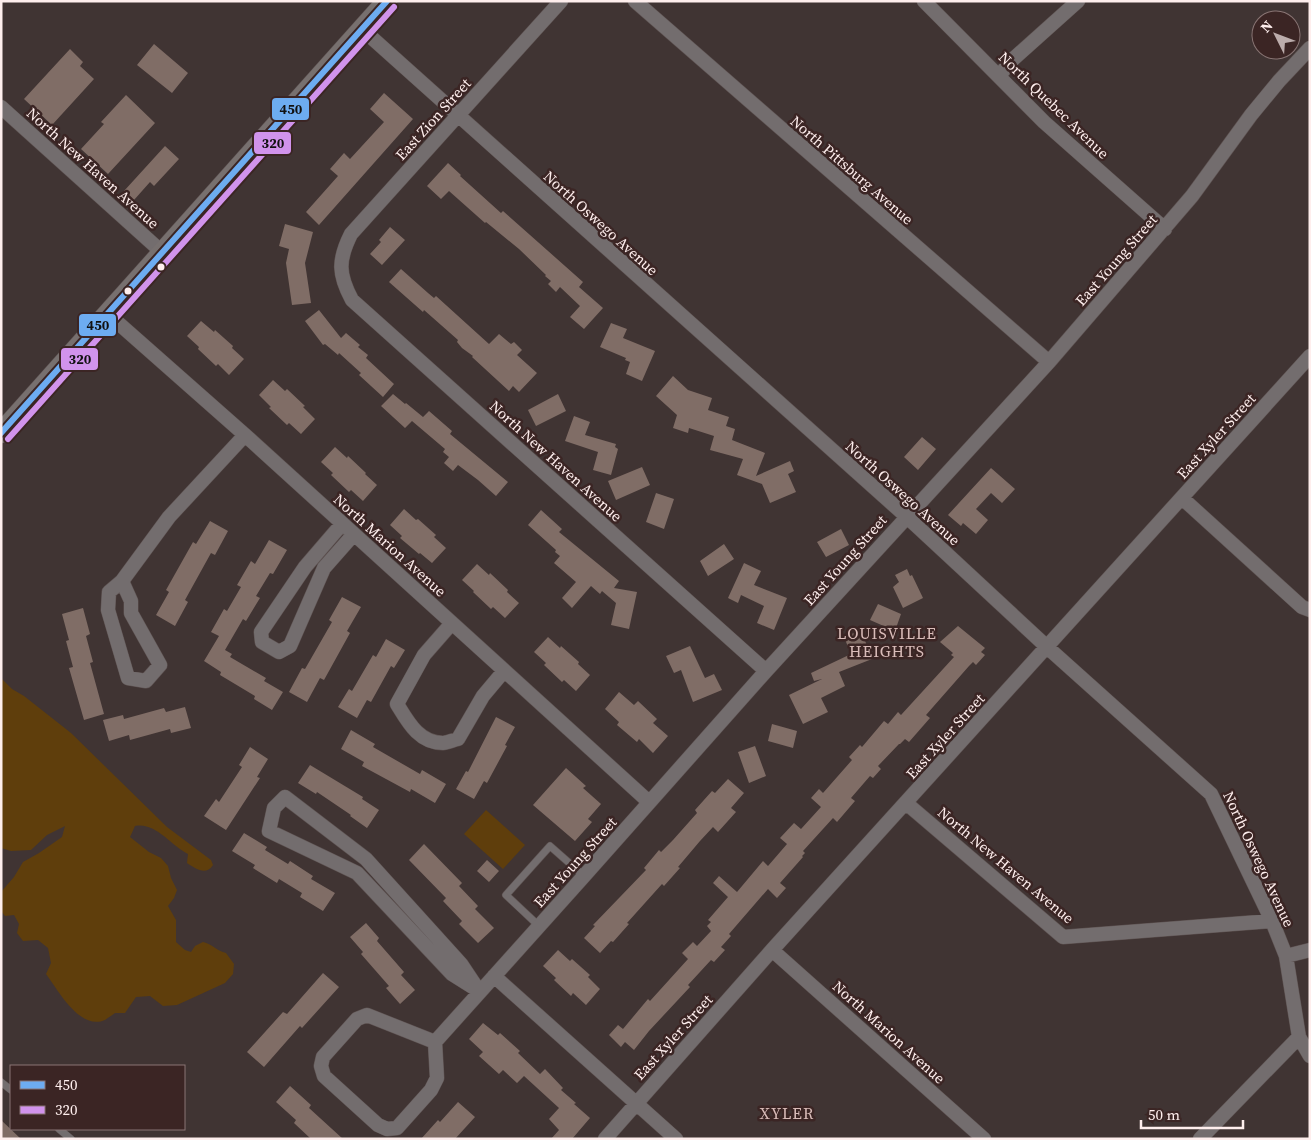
<svg xmlns="http://www.w3.org/2000/svg" width="1311" height="1140" font-family="'Source Serif 4',serif">
	<rect width="100%" height="100%" fill="#403433"/>
	<path fill="#5f3e0c" d="M1 678 12 689 24 696 71 733 167 827 211 860 213 865C206 876 196 869 187 863L188 854C170 845 156 822 135 826L130 837 149 852 161 858 168 866 171 878 177 890 174 898 168 906 176 920V942L185 950 191 952 195 946 203 942C212 944 217 951 226 953L234 964 233 974 225 983 177 1005 163 1006 150 996 136 997 125 1013H115C112 1015 108 1018 105 1020 80 1031 58 990 46 974L51 963 48 948 38 940 23 941 17 933 19 924 14 915 5 916 1 911V892L14 877 23 862 39 853 62 837 65 826 47 835 31 850 11 851 1 848Z
		M486 810 525 845 503 869 464 834Z"/>
	<path fill="#806d66" d="M154 44 188 73 172 93 137 65Z
		M70 49 83 62 80 66 94 79 52 125 24 99Z
		M384 93 413 119 319 225 306 212 338 176 330 169 344 153 350 159 384 122 370 109Z
		M126 95 155 123 108 174 81 149 104 124 101 122Z
		M165 146 179 159 154 186 150 182 134 200 124 191Z
		M448 163 461 175 460 176 501 213 503 211 583 282 579 287 603 308 584 329 570 317 580 306 560 287 556 292 548 284 551 281 545 276 546 275 519 249 486 222 485 223 449 191 441 199 427 186Z
		M285 224 313 232 305 263 311 303 292 305 286 263 289 249 279 246Z
		M390 227 405 240 382 265 370 254 381 242 379 240Z
		M401 269 428 293 434 298 436 296 489 344 499 334 511 344 514 342 522 350 517 355 537 373 519 392 513 386 509 391 472 357 473 356 462 348 457 342 458 340 424 310 423 312 389 282Z
		M319 310 341 338 346 333 360 345 358 347 368 355 366 358 394 384 383 397 359 375 361 373 339 353 338 355 325 344 323 345 305 321Z
		M201 321 214 332 215 330 233 346 232 348 244 359 229 375 218 364 216 366 198 349 199 347 187 336Z
		M611 323 627 329 623 338 655 351 642 381 626 374 630 362 625 360 626 358 600 347Z
		M673 376 688 390 712 398 708 410 729 417 726 426 735 429 732 440 765 453 756 476 790 461 794 471 788 474 796 492 770 503 762 484 737 475 743 459 710 450 714 436 689 428 688 433 673 428 677 415 656 396Z
		M273 380 285 391 287 389 305 406 303 407 315 419 301 434 289 423 287 425 269 408 271 407 259 395Z
		M393 394 405 404 406 403 423 417 429 411 452 431 450 434 508 482 496 496 478 480 458 465 453 471 444 463 449 457 443 452 445 449 412 421 405 428 381 406Z
		M558 394 566 411 536 426 528 410Z
		M574 416 590 422 585 435 616 444 615 447 618 449 611 475 593 470 598 452 565 441Z
		M922 437 936 449 918 470 904 457Z
		M335 447 347 458 348 456 366 473 365 474 377 485 363 501 351 490 349 492 331 475 333 473 321 462Z
		M642 467 650 485 616 500 608 481Z
		M991 468 1015 489 1002 503 991 493 976 509 988 520 976 534 963 523 961 526 948 515Z
		M656 493 674 499 664 529 646 522Z
		M404 509 416 520 418 519 436 535 434 537 446 548 432 563 420 553 419 554 400 538 402 536 390 525Z
		M541 510 562 529 559 532 619 581 614 588 637 592 629 629 611 625 616 603 602 591 600 594 591 586 572 608 562 598 576 582 554 563 560 556 555 552 556 550 528 525Z
		M210 521 228 531 215 555 211 553 185 600 188 602 175 626 156 615 169 592 166 590 193 542 196 544Z
		M841 529 849 545 826 557 817 542Z
		M269 540 287 550 273 574 270 573 256 596 260 598 246 621 243 619 225 650 232 654 230 657 266 678 264 681 283 692 272 710 254 699 255 696 220 675 221 672 204 661 219 636 211 632 224 609 227 611 241 587 237 585 251 561 255 564Z
		M724 544 734 559 708 576 700 561Z
		M744 563 761 571 754 585 787 598 774 630 757 623 764 606 741 595 738 603 728 598Z
		M477 564 489 575 490 573 508 590 507 592 519 603 505 618 493 607 491 609 473 592 474 591 462 580Z
		M907 569 910 576 912 575 923 598 903 608 893 587 899 582 895 575Z
		M342 597 361 607 347 631 350 633 324 680 320 678 307 702 289 692 302 668 305 669 332 622 329 620Z
		M878 604 901 614 895 631 870 620Z
		M83 608 90 634 86 636 93 662 90 663 104 714 84 720 69 668 73 667 66 641 69 640 62 614Z
		M958 626 985 648 981 652 985 655 976 665 973 662 969 666 926 715 930 718 909 742 905 739 900 744H899L878 766 881 769 873 778 870 776 851 798 855 801 837 822 833 818 803 851 805 853 802 856 803 857 780 883 786 888 777 898 768 889 729 934 731 936 721 947 725 950 714 962 711 960 688 985 690 987 649 1031 634 1050 625 1042 621 1047 609 1035 618 1025 623 1029 648 999 650 1001 688 959 682 953 693 942 697 946 711 931 707 926 711 922 708 920 728 897 713 883 719 876 737 892 763 861 768 866 787 844 780 838 794 823 801 829 821 807 811 798 819 789 823 793 852 760 849 757 860 745 862 747 884 721 888 724 898 712 901 715 954 657 951 655 953 653 940 642Z
		M861 630 872 659 839 672 845 686 821 698 828 712 803 724 789 695 822 679 814 681 811 673 851 654 844 637Z
		M548 637 560 648 561 646 579 662 578 664 590 675 576 691 564 680 562 682 544 665 546 663 534 652Z
		M386 639 405 650 394 668 391 666 371 702 367 700 357 718 338 707 349 689 352 691 373 655 376 657Z
		M690 646 705 678 714 674 722 690 693 702 681 670 674 673 666 656Z
		M619 692 634 705 638 701 657 719 653 723 668 736 653 753 639 739 637 742 617 725 619 722 605 709Z
		M185 707 191 728 171 733 170 729 130 740 129 735 109 741 103 720 123 715 124 719 164 708 166 712Z
		M496 717 515 727 505 745 507 746 487 783 484 781 474 799 456 789 466 771 468 772Z
		M772 724 797 731 793 748 768 741Z
		M351 730 375 744 373 747 420 774 422 770 446 784 435 803 411 789 410 792 362 766 364 762 341 749Z
		M755 746 766 776 749 783 738 752Z
		M250 747 268 759 257 777 260 778 226 830 204 816 216 799 219 802 242 767 239 765Z
		M310 765 363 797 362 799 379 810 367 828 350 816 351 815 317 792 316 794 298 783Z
		M566 768 586 786 583 788 601 804 588 819 592 822 575 841 533 805Z
		M728 779 744 793 731 808 736 812 718 832 713 827 700 841 678 867 680 868 664 886 662 884 627 923 629 924 613 942 611 941 600 953 584 938 595 926 593 925 646 870 644 868 659 850 661 852 673 840 697 813 695 810 712 791 715 793Z
		M244 833 267 847 265 850 288 864 290 861 313 876 311 879 335 893 323 911 300 897 302 893 279 879 277 883 253 868 255 865 232 851Z
		M424 844 462 883 459 886 478 906 475 909 494 928 478 943 459 924 462 921 443 901 446 898 409 860Z
		M487 860 499 871 489 882 477 871Z
		M366 923 379 938 377 941 404 972 401 975 415 990 400 1004 386 988 389 986 361 954 363 952 350 937Z
		M558 950 570 961 572 959 590 975 588 977 600 989 586 1005 573 993 571 996 554 980 556 978 543 966Z
		M323 973 339 987 302 1028 300 1026 264 1067 247 1052 283 1012 287 1014Z
		M483 1023 498 1035 500 1033 520 1051 518 1053 540 1074 545 1069 563 1088 561 1090 576 1103 574 1104 590 1118 572 1139H551L559 1130 549 1119 559 1108 524 1076 517 1083 503 1070 499 1074 479 1056 483 1052 469 1039Z
		M290 1086 311 1105 309 1108 343 1139H311L294 1123 296 1120 276 1102Z
		M458 1102 475 1117 455 1139H421L438 1120 440 1122Z
		M1 1120 21 1139H1Z"/>
	<g fill="none" stroke-linecap="round" stroke-linejoin="round">
		<g stroke="#5e5352" stroke-width="8">
			<path id="service" d="M539 926 506 895 550 846 584 876
				M1 1082 11 1090
				M59 1129 71 1139"/>
		</g>
		<g stroke="#5e5352" stroke-width="15">
			<path id="minor" d="M561 1 351 234C338 260 338 274 352 300L766 671
				M635 1 1049 362
				M924 1 1044 122 1165 229
				M362 29 907 517 1047 647 1211 794 1272 921 1286 956 1299 1037 1310 1056
				M999 76 1011 61 1078 1
				M1 107 163 253
				M108 314 245 435 649 802
				M1182 498 1302 607 1310 610
				M342 524 305 567 261 632 262 642 279 652 290 646 324 568 354 534
				M122 581 131 601V613L160 665 146 681 128 678 108 610 109 592 122 581 169 517 245 435
				M452 623 424 655 397 704C408 722 419 743 443 743 447 743 453 740 458 739L483 696 504 671
				M285 797 366 859 461 964 479 991 452 974 357 873 269 831 274 808Z
				M906 803 1063 937 1272 921
				M772 950 984 1139
				M1286 956 1310 950
				M494 976 676 1139
				M367 1015 435 1042 437 1078 431 1090 397 1128 387 1129 378 1125 324 1076 321 1066 323 1057 357 1019Z
				M435 1042 584 876 766 671 1049 362 1192 196 1251 115 1279 81 1310 48
				M605 1139 772 950 1310 356
				M1200 1139 1299 1037"/>
		</g>
		<g stroke="#5e5352" stroke-width="21">
			<path id="secondary" d="M1 433 387 1"/>
		</g>
		<use href="#service" stroke="#736d6e" stroke-width="7"/>
		<use href="#minor" stroke="#736d6e" stroke-width="14"/>
		<use href="#secondary" stroke="#77706f" stroke-width="20"/>
		<g stroke="#3b2524" stroke-width="10">
			<path id="bus-1" d="M1 433 387 1"/>
		</g>
		<g stroke="#3b2524" stroke-width="10">
			<path id="bus-2" d="M8 439 394 7"/>
		</g>
		<use href="#bus-1" stroke="#6dacf1" stroke-width="6"/>
		<use href="#bus-2" stroke="#d193ec" stroke-width="6"/>
	</g>
	<g fill="#feeeed" stroke="#3b2524" stroke-width="2">
		<circle cx="161" cy="267" r="4.5"/>
		<circle cx="128" cy="291" r="4.5"/>
	</g>
	<g text-anchor="middle" dominant-baseline="central" stroke-width="5" stroke-linejoin="round" paint-order="stroke">
		<g font-size="15" fill="#feeeed" stroke="#3b2524">
			<text transform="translate(1054 105) rotate(44)">North Quebec Avenue</text>
			<text transform="translate(433 119) rotate(-48)">East Zion Street</text>
			<text transform="translate(93 168) rotate(42)">North New Haven Avenue</text>
			<text transform="translate(852 170) rotate(41)">North Pittsburg Avenue</text>
			<text transform="translate(601 223) rotate(42)">North Oswego Avenue</text>
			<text transform="translate(1116 260) rotate(-49)">East Young Street</text>
			<text transform="translate(1216 436) rotate(-48)">East Xyler Street</text>
			<text transform="translate(556 461) rotate(42)">North New Haven Avenue</text>
			<text transform="translate(903 493) rotate(42)">North Oswego Avenue</text>
			<text transform="translate(390 545) rotate(42)">North Marion Avenue</text>
			<text transform="translate(845 560) rotate(-48)">East Young Street</text>
			<text transform="translate(945 736) rotate(-48)">East Xyler Street</text>
			<text transform="translate(1259 859) rotate(65)">North Oswego Avenue</text>
			<text transform="translate(575 862) rotate(-48)">East Young Street</text>
			<text transform="translate(1006 865) rotate(40)">North New Haven Avenue</text>
			<text transform="translate(889 1032) rotate(42)">North Marion Avenue</text>
			<text transform="translate(673 1037) rotate(-48)">East Xyler Street</text>
		</g>
		<g font-size="16" letter-spacing="1" fill="#d9bcb9" stroke="#3b2524">
			<text x="887" y="633">LOUISVILLE<tspan x="887" dy="18">HEIGHTS</tspan></text>
			<text x="787" y="1113">XYLER</text>
		</g>
	</g>
	<g stroke="#3b2524" stroke-width="2">
		<rect x="271" y="97" width="39" height="24" rx="5" fill="#6dacf1"/>
		<rect x="253" y="131" width="39" height="24" rx="5" fill="#d193ec"/>
		<rect x="78" y="313" width="39" height="24" rx="5" fill="#6dacf1"/>
		<rect x="60" y="347" width="39" height="24" rx="5" fill="#d193ec"/>
	</g>
	<g font-size="14" text-anchor="middle" font-weight="bold" fill="#111">
		<text x="291" y="114">450</text>
		<text x="273" y="148">320</text>
		<text x="98" y="330">450</text>
		<text x="80" y="364">320</text>
	</g>
	<rect width="1311" height="1140" fill="none" stroke="#feeeed" stroke-width="5"/>
	<rect x="10" y="1065" width="175" height="65" fill="#3b2524" stroke="#897574"/>
	<rect x="20" y="1081" width="25" height="8" fill="#6dacf1" stroke="#897574"/>
	<text x="55" y="1090" font-size="15" fill="#feeeed">450</text>
	<rect x="20" y="1106" width="25" height="8" fill="#d193ec" stroke="#897574"/>
	<text x="55" y="1115" font-size="15" fill="#feeeed">320</text>
	<g transform="translate(1276 35) rotate(312)"><circle r="24" fill="#3b2524" stroke="#897574"/>
	<path d="M0-4L9 19L0 12L-9 19Z" fill="#bcadac"/>
	<text y="-8" font-size="14" font-weight="bold" text-anchor="middle" fill="#feeeed">N</text>
	</g>
	<path d="M1141 1120v8h102v-8" fill="none" stroke="#feeeed" stroke-width="2.5"/>
	<text x="1148" y="1120" font-size="15" fill="#feeeed" stroke="#3b2524" stroke-width="4" paint-order="stroke">50 m</text>
</svg>
